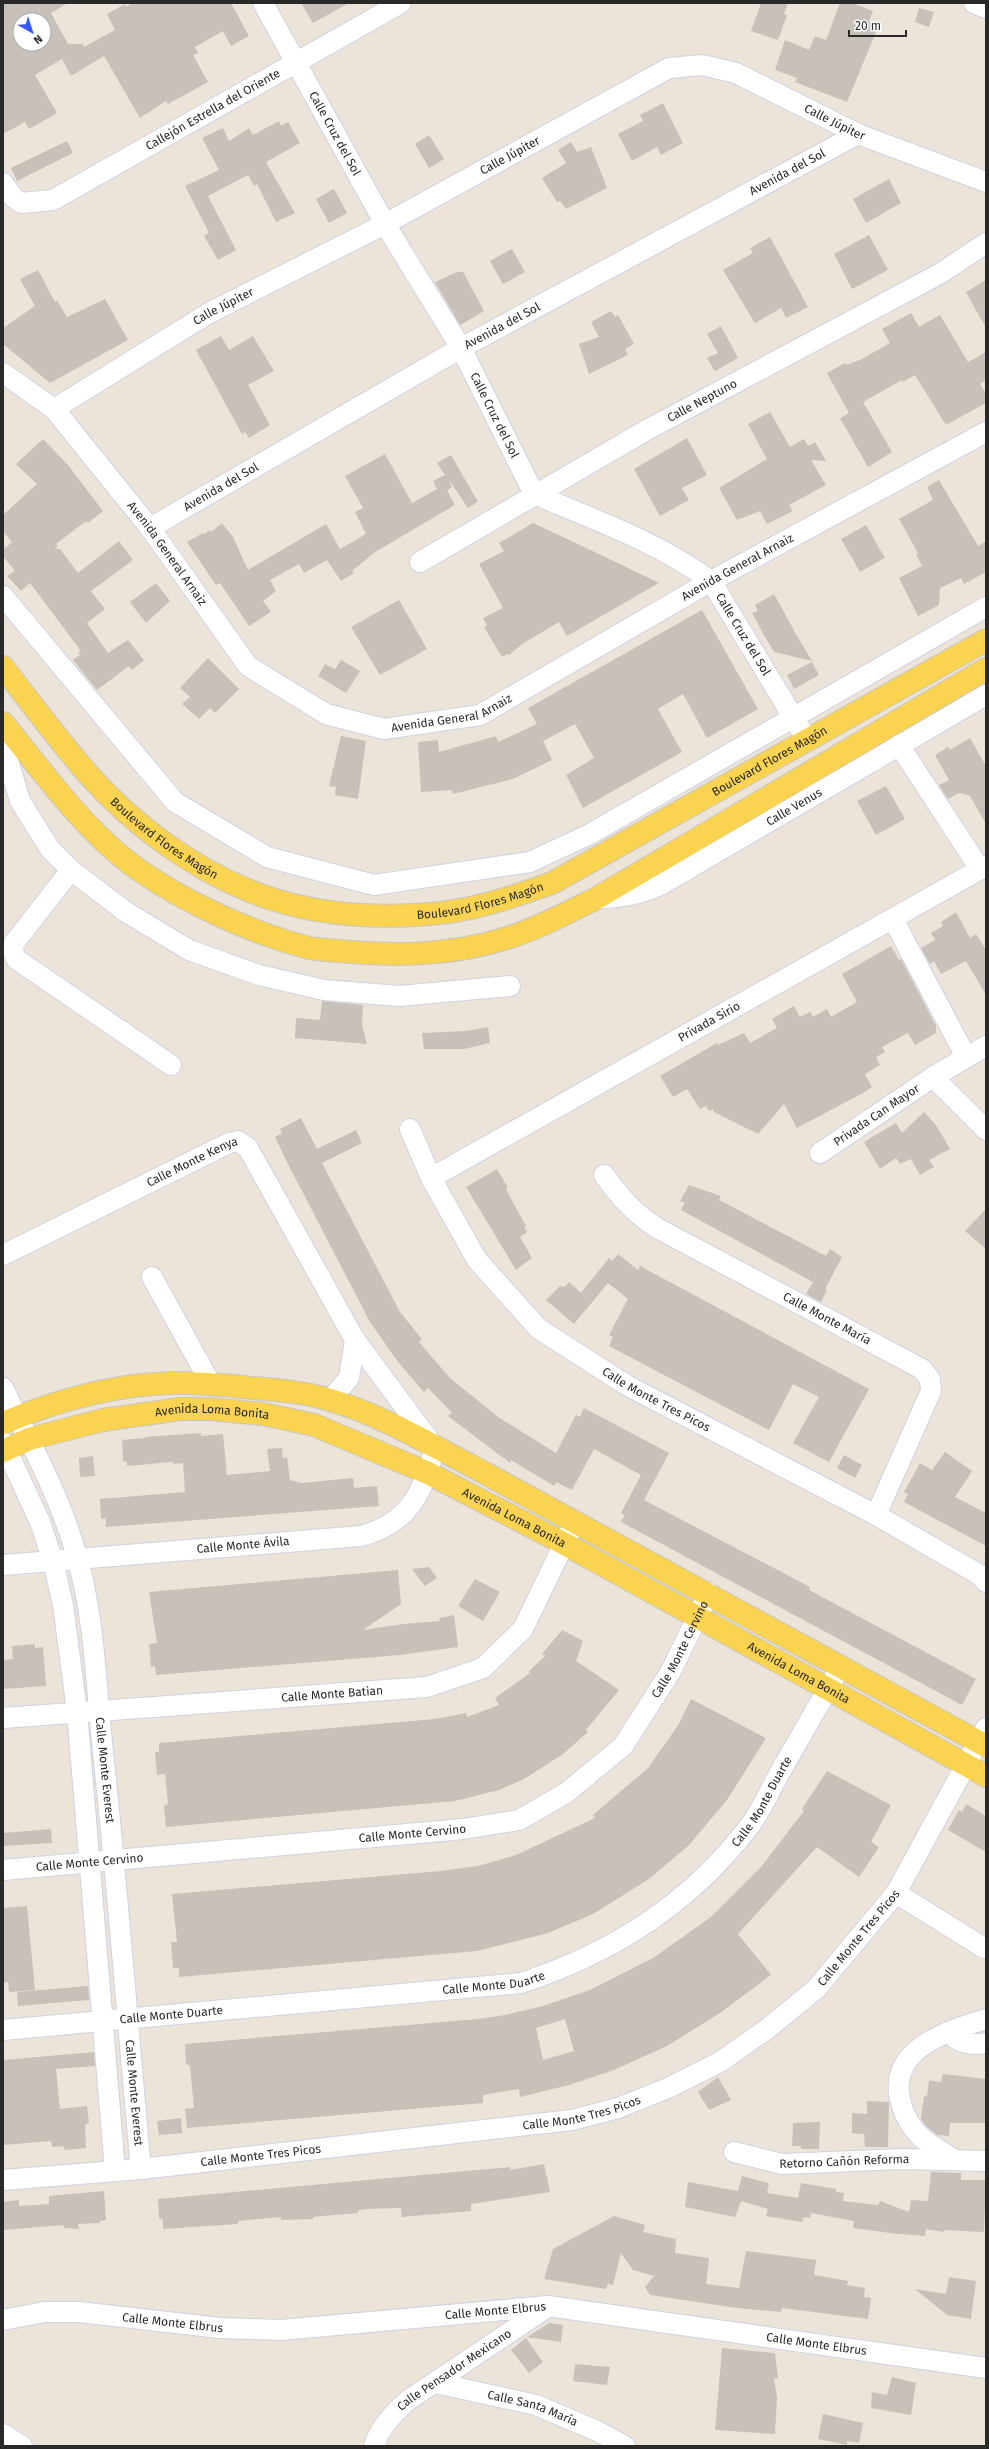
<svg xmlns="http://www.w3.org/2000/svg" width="989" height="2449" font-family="'Fira Sans',sans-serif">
	<rect width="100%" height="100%" fill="#ece4d9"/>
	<path fill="#c7c1b9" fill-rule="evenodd" d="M3 3H68L51 13 68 44H83L84 47 115 30 107 14 125 4 126 7 133 3H231L249 36 231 46 223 31 195 47 198 53 193 55 208 82 168 104 166 101 140 118 104 56 71 76 62 59 35 75 57 113 29 129 25 122 3 134ZM20 20H44V44H20Z
		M301 3H349L313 23Z
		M761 3H788L784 14 787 15 778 40 751 31Z
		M840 3H852L873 11 869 21 879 25 847 102 795 82 797 78 775 70 785 40 809 50 815 36 826 40Z
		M919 8 934 12 929 27 915 22Z
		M663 103 683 143 661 155 657 147 632 161 618 134 643 121 640 115Z
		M279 121 281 126 288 122 300 143 266 162 295 213 276 222 257 184 254 186 248 175 208 196 236 250 218 260 204 236 209 233 185 186 219 170 202 138 223 128 229 141 249 128 253 135Z
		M429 135 444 159 429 168 415 144Z
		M67 141 73 153 17 181 11 168Z
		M571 142 577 152 591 147 607 188 566 209 560 201 557 202 542 178 566 163 558 150Z
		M889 179 901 203 866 223 853 199Z
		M334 189 347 213 329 223 316 199Z
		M869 235 888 270 852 289 834 254Z
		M770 237 808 307 786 318 781 308 755 323 723 270 753 253 750 248Z
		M512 249 525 272 503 284 490 261Z
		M38 270 55 302 57 300 67 317 105 299 128 340 50 383 3 344V328L35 306 20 279Z
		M457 272H463L484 311 460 325 435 282Z
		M986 280V328L966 292Z
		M611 311 615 317 618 315 634 344 625 349 628 355 589 374 579 344 599 337 591 322Z
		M911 313 919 327 940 315 968 362 986 352V380L980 384 986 394V403L946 425 915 375 903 382 902 380 863 402 892 452 868 467 840 418 849 413 827 373 845 363 846 365 860 360 890 343 882 329Z
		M721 326 738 358 715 371 707 358 718 353 707 334Z
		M221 336 229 350 253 336 274 371 248 385 270 425 249 438 245 432 242 434 196 350Z
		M770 412 790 447 804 439 808 446 815 442 826 461 811 460 826 485 789 505 793 511 767 524 760 511 737 520 719 488 767 459 748 424Z
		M687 438 707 475 682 488 689 500 660 516 634 469Z
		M43 439 68 465 103 511 88 523 86 521 56 544 58 546 55 549H60L78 573 119 541 133 560 91 591 105 609 87 623 108 653 128 640 144 660 132 670 129 666 97 690 73 660 80 655 78 652 81 651 30 583 21 591 7 576 15 571 3 556V550L12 542 3 531V515L37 484 16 464Z
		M385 454 412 503 437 489 433 481 445 475 437 463 451 455 478 502 468 508 449 480 452 487 447 490 455 505 375 552 352 571 354 573 341 581 327 560 304 573 299 564 270 580 276 591 263 601 271 612 249 626 220 583 216 585 187 542 203 533 204 534 210 530 211 532 222 523 233 537 248 570 326 524 340 549 366 534 355 512 363 508 345 476Z
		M939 480 978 546 986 541V572L964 584 961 578 940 588 939 605 918 616 899 578 922 566 916 554 918 553 899 519 933 500 927 487Z
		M533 523 599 554 659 583 567 636 559 622 522 644 509 655 508 654 502 657 484 627 487 626 483 618 503 608 479 564 504 551 499 543Z
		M866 525 885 558 860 572 841 539Z
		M156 583 170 601 146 623 130 602Z
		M774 594 796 634 812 661 774 652 764 635 752 613 758 611 755 605Z
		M399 600 427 649 380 675 351 627Z
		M702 610 758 709 707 738 683 694 658 709 682 752 583 808 566 775 594 758 575 724 543 741 552 760 513 779 453 794 452 790 421 792 418 742 438 740 439 752 496 736 498 742 537 724 528 708Z
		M208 658 239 689 215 713 210 708 199 719 182 704 190 697 180 688Z
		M341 660 360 671 346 693 318 676 325 664 335 669Z
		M812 662 819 675 794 689 787 675Z
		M341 736 366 741 358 799 335 795 336 787 329 786Z
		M970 738 986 766V824L970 796 959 793 948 799 939 785 949 780 935 755 948 747 950 750Z
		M886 786 905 819 876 835 857 801Z
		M956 912 970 938 976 934 986 950V995L966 961 941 974 934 961 930 964 921 948 935 940 931 933 943 926 941 922Z
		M891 946 899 960 901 959 936 1026V1033L915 1045 908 1033 882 1047 885 1052 876 1057 880 1065 865 1074 872 1087 863 1093 797 1128 784 1104 758 1134 714 1112 713 1109 709 1111 706 1106 700 1109 687 1089 673 1097 660 1076 717 1043 718 1045 744 1033 750 1043 777 1028 772 1019 794 1006 800 1017 810 1012 813 1017 827 1009 831 1017 857 1002 842 974Z
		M322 1001 363 1005 362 1025 367 1044 295 1038 296 1018 320 1020Z
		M488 1027 490 1043 464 1049H424L422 1033 466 1031Z
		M924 1112 936 1125 950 1149 929 1160 934 1167 920 1175 911 1159 900 1164 896 1158 880 1169 864 1142 896 1123 902 1133Z
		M301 1118 317 1149 356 1130 362 1143 322 1163 400 1312 422 1339 419 1342 450 1378 498 1417 556 1453 576 1415 580 1417 584 1408 669 1453 644 1500 810 1587 809 1590 976 1679 962 1705 621 1522 625 1515 621 1513 641 1475 594 1449 572 1490 556 1482 554 1486 511 1460 510 1463 448 1416 452 1413 428 1388 424 1392 398 1362 370 1322 289 1166 275 1137 282 1133 280 1129Z
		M497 1169 508 1188 506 1189 510 1197 526 1226 524 1227 527 1232 520 1237 532 1258 516 1270 466 1187Z
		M689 1185 721 1196 719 1200 826 1256 830 1249 842 1257 825 1289 827 1290 821 1302 806 1294 813 1282 681 1210 685 1203 680 1201Z
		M986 1209V1249L965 1231Z
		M618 1254 638 1270 640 1266 869 1389 829 1462 793 1443 819 1397 793 1384 769 1430 609 1346 613 1337 609 1335 628 1299 608 1283 574 1324 546 1300 560 1286 564 1287 569 1282 581 1293 609 1258 612 1261Z
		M201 1433V1436L223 1434 227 1475 270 1471 267 1449 282 1448 283 1458 287 1457 290 1480 302 1483 353 1478 354 1488 377 1486 379 1506 106 1527V1518L101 1519 100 1499 185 1492 183 1463 173 1464V1462L127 1466V1462L123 1461 122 1440 145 1438V1437Z
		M945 1452 972 1471 955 1497 986 1513V1546L904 1502 908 1494 904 1492 920 1463 932 1470Z
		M844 1455 862 1465 855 1478 837 1468Z
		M93 1456 95 1476 80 1477 79 1458Z
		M429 1567 437 1578 425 1586 412 1569Z
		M398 1570 401 1604 363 1630 403 1624 440 1621 439 1618 454 1615 458 1647 400 1655 156 1675 155 1666 151 1667 149 1644 157 1643 149 1592Z
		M475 1579 500 1592 483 1621 458 1606Z
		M562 1630 583 1641 576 1661 619 1690 586 1730 588 1732 563 1754 524 1779 499 1790 455 1801 166 1827 164 1806 168 1804 165 1774 157 1775 155 1752H159V1743L435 1719 466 1713 467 1717 499 1705 495 1698 530 1673 529 1671 545 1656 542 1654Z
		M35 1644V1648L43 1647 46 1686 3 1689V1660L13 1659 12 1646Z
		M691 1699 766 1738 727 1800 689 1845 649 1879 593 1914 548 1933 477 1951 179 1977V1968H173L171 1942H177L172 1894 441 1871 478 1866 516 1855 595 1818 593 1815 648 1768 679 1724Z
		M827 1771 891 1805 871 1842 879 1847 859 1877 817 1847 738 1934 771 1975 720 2013 667 2046 614 2070 569 2085 520 2097 519 2089 483 2095V2103L187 2128 185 2109 194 2108 190 2066 186 2064 185 2044 478 2019 505 2015 543 2006 590 1990 653 1958 711 1917 761 1867 804 1811 802 1809ZM565 2019 574 2051 543 2060 536 2028Z
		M966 1804 986 1816V1852L948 1830 959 1810 962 1812Z
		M51 1829 52 1843 3 1846V1833Z
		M27 1906 35 1990 9 1992 8 1982 3 1983V1908Z
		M88 1986 89 2000 18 2006 17 1992Z
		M94 2052 95 2066 56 2069 60 2109 87 2106 89 2123 85 2124 86 2148 65 2150 63 2146 52 2147 51 2141 4 2145 3 2060Z
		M943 2074 986 2079V2123H950L949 2136 937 2135 926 2126 921 2119 924 2096 927 2097 929 2080 941 2082Z
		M718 2077 731 2100 709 2110 698 2092Z
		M867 2101 889 2102 888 2147H865L864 2134 852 2133V2113L867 2114Z
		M181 2118 182 2133 159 2135 157 2121Z
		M820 2122 819 2149H801V2146H792L793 2123Z
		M544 2164 550 2192 471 2204V2211L402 2217 401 2208 364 2209 358 2211V2213L313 2217V2219L281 2220V2217L238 2221V2224L163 2229V2220L159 2218 158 2199 510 2167V2170Z
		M931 2172 961 2173V2180H986L984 2232 944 2230V2232L926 2229 925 2236 898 2234 853 2228 854 2221 811 2213 810 2218 804 2217 802 2222 766 2216 768 2209 741 2201 735 2217 685 2207 688 2182 738 2191 742 2176 769 2183 767 2193 798 2198 801 2183 836 2189V2192L844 2193 843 2201 878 2205 880 2201 909 2212 911 2200 928 2201Z
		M104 2191 106 2220 100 2221V2223L78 2224 79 2229 64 2228V2225L3 2230V2202L19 2200V2206L49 2204V2196Z
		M614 2216 645 2225 643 2232 676 2239 675 2253 709 2258 706 2284 739 2288 746 2251 816 2260 814 2275 848 2281 847 2285 865 2288 864 2297 871 2298 868 2319 782 2308 781 2312 737 2308 650 2295 645 2287 654 2276 633 2270 621 2253 613 2285 608 2284 606 2289 544 2279 553 2249Z
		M949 2277 976 2281 971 2319 947 2315 915 2289 946 2294Z
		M549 2323 563 2325 561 2342 527 2337Z
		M526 2338 543 2362 529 2373 511 2350Z
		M722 2348 775 2353 778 2378 774 2379 777 2398 775 2434 715 2430Z
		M575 2364 610 2367 607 2385 573 2381Z
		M892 2377 916 2383 911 2415 871 2408 872 2392 887 2395Z
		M823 2414 863 2423 859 2443 847 2441V2445L818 2439Z"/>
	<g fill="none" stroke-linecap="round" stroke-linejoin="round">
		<g stroke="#ced2e3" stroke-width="22">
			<g id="minor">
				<path id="s1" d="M263 3 385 224 461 348 534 494C595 520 658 542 711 581L807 740"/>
				<path d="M974 3 986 8"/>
				<path id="s2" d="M3 183 13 197 21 203 53 200 401 3"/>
				<path id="s3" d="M3 373 54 409 150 528 248 666 326 714 384 729 480 715 711 581 986 432"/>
				<path id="s4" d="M54 409 209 313 385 224 669 68 702 65 736 73 858 134 986 182"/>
				<path id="s5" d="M150 528 461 348 858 134"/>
				<path id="s6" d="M420 562 645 431 941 273 986 243"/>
				<path d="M3 596 175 802 267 857 374 885 530 862 590 834 986 607"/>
				<path d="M3 743 20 801 50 849 71 870 126 912 189 950 259 975 324 990 399 996 510 986"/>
				<path d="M899 745 980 869"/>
				<path d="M71 870 14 943 13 951 16 959 171 1065"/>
				<path id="s7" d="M595 899C620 897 640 895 662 884L986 695"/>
				<path d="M893 919 966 1057"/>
				<path d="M933 1077 986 1130"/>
				<path id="s8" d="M410 1129 431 1178 477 1260 539 1329 628 1386 876 1515 980 1575 986 1582"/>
				<path id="s9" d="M820 1153 933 1077 986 1046"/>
				<path id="s10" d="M604 1175C620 1197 634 1213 657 1228L922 1369 930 1379 931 1391 876 1515"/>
				<path id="s11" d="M431 1178 986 866"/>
				<path id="s12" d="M3 1255 229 1143 238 1141 248 1148 355 1340 435 1448C422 1493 410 1523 361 1536L3 1565"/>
				<path d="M152 1277 211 1384"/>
				<path id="s13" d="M3 1388C30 1442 61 1498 77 1557 95 1620 96 1687 103 1752 118 1891 128 2030 141 2169"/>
				<path d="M330 1400 349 1378 355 1340"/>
				<path d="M3 1442 40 1522 53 1561 63 1605 77 1711 115 2171"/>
				<path id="s14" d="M3 1718 427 1687 483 1668 523 1629 575 1521"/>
				<path id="s15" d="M3 1870 463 1829 519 1820 566 1793 623 1746 671 1671 709 1593"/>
				<path d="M896 1893 984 1948"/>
				<path id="s16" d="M3 2030 521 1983C615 1952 691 1903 751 1824 762 1809 770 1790 779 1774 800 1738 820 1702 841 1666"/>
				<path d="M947 2032C960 2043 969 2046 986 2043"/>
				<path id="s17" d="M734 2152 782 2164 902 2159 986 2161"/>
				<path d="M955 2160C944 2153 932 2146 922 2138 911 2128 903 2113 900 2099 889 2048 948 2031 986 2019"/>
				<path id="s18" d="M3 2180 141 2169 572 2120 618 2108 668 2088 720 2062 767 2029 816 1989 896 1893 986 1728"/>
				<path id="s19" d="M3 2320 44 2312H79L220 2328 281 2330 548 2306 986 2368"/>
				<path id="s20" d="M436 2383 536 2405 597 2431 625 2446"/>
				<path d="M3 2434 22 2446"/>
				<path id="s21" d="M374 2446C380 2427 393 2414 407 2401L546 2308"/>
			</g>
		</g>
		<g stroke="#c7c7c7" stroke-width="24">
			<g id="major">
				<path id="s22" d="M3 667C31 703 58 740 88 774 131 823 190 867 250 891 306 914 370 919 430 914 472 911 513 897 552 883L986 640"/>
				<path d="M3 723C36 763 68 808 106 843 155 890 244 931 309 948 319 950 330 950 340 951 394 957 455 955 507 938 537 929 566 913 595 899L986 669"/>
				<path d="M3 1423C55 1401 116 1384 174 1383 200 1383 226 1385 252 1388 278 1390 305 1392 330 1400 379 1414 425 1442 470 1465L986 1746"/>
				<path id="s23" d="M3 1451 29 1439 103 1420 180 1409H210L263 1414 314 1425 428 1473 563 1543 986 1776"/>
			</g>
		</g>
		<use href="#minor" stroke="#fff" stroke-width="20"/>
		<use href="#major" stroke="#fad350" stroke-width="22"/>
	</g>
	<g text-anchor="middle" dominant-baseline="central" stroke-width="3.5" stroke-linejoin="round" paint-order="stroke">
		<g font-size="12" fill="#292929" stroke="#fff">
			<text stroke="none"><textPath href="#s2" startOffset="243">Callejón Estrella del Oriente</textPath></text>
			<text stroke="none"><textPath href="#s4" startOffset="882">Calle Júpiter</textPath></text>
			<text stroke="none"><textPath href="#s1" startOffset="149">Calle Cruz del Sol</textPath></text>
			<text stroke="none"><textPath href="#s4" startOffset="522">Calle Júpiter</textPath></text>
			<text stroke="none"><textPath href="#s5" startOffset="730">Avenida del Sol</textPath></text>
			<text stroke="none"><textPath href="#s4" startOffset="198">Calle Júpiter</textPath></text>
			<text stroke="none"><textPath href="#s5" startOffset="406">Avenida del Sol</textPath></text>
			<text stroke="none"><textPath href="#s6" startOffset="325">Calle Neptuno</textPath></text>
			<text stroke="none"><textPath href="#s1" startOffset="473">Calle Cruz del Sol</textPath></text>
			<text stroke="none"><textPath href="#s5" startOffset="82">Avenida del Sol</textPath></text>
			<text stroke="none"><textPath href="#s3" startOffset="246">Avenida General Arnaiz</textPath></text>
			<text stroke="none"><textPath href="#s3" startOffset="930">Avenida General Arnaiz</textPath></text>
			<text stroke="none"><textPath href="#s1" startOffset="821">Calle Cruz del Sol</textPath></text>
			<text stroke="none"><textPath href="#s3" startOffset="606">Avenida General Arnaiz</textPath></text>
			<text stroke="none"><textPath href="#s22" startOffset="897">Boulevard Flores Magón</textPath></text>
			<text stroke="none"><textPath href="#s7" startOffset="222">Calle Venus</textPath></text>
			<text stroke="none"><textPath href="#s22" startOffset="237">Boulevard Flores Magón</textPath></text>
			<text stroke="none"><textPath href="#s22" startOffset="573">Boulevard Flores Magón</textPath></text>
			<text stroke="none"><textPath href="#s11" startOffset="319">Privada Sirio</textPath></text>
			<text stroke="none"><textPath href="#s9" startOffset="68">Privada Can Mayor</textPath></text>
			<text stroke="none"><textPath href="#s12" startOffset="211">Calle Monte Kenya</textPath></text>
			<text stroke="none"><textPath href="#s10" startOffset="268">Calle Monte María</textPath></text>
			<text stroke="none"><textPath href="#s8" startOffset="377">Calle Monte Tres Picos</textPath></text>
			<text stroke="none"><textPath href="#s23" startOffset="215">Avenida Loma Bonita</textPath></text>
			<text stroke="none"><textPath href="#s23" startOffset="539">Avenida Loma Bonita</textPath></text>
			<text transform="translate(243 1545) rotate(-5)">Calle Monte Ávila</text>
			<text stroke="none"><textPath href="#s15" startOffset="759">Calle Monte Cervino</textPath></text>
			<text stroke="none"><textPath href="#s23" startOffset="863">Avenida Loma Bonita</textPath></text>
			<text stroke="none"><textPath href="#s14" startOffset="330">Calle Monte Batian</textPath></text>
			<text stroke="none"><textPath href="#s13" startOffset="400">Calle Monte Everest</textPath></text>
			<text stroke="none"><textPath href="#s16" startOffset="829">Calle Monte Duarte</textPath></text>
			<text stroke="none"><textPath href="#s15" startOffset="411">Calle Monte Cervino</textPath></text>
			<text stroke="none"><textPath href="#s15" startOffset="87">Calle Monte Cervino</textPath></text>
			<text stroke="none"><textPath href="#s18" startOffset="919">Calle Monte Tres Picos</textPath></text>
			<text stroke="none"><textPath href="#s16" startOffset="493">Calle Monte Duarte</textPath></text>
			<text stroke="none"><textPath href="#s16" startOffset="169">Calle Monte Duarte</textPath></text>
			<text stroke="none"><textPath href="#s13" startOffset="724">Calle Monte Everest</textPath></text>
			<text stroke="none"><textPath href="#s18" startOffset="583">Calle Monte Tres Picos</textPath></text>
			<text stroke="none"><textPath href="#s18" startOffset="259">Calle Monte Tres Picos</textPath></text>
			<text stroke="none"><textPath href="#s17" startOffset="112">Retorno Cañón Reforma</textPath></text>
			<text stroke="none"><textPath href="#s19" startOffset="495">Calle Monte Elbrus</textPath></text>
			<text stroke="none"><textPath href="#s19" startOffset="171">Calle Monte Elbrus</textPath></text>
			<text stroke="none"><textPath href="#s19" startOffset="819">Calle Monte Elbrus</textPath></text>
			<text stroke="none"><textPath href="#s21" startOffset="113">Calle Pensador Mexicano</textPath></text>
			<text stroke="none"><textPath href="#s20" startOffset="100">Calle Santa María</textPath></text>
		</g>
	</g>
	<rect width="989" height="2449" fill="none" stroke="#292929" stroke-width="8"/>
	<g transform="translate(32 32) rotate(141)"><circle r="19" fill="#ffffff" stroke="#a9a9a9"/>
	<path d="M0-3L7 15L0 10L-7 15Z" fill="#3359ff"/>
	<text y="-6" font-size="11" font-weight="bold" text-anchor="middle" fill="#292929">N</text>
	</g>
	<path d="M849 30v6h57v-6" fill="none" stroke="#292929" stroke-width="2"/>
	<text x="855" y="30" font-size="12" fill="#292929" stroke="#ffffff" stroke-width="3" paint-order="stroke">20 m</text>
</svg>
